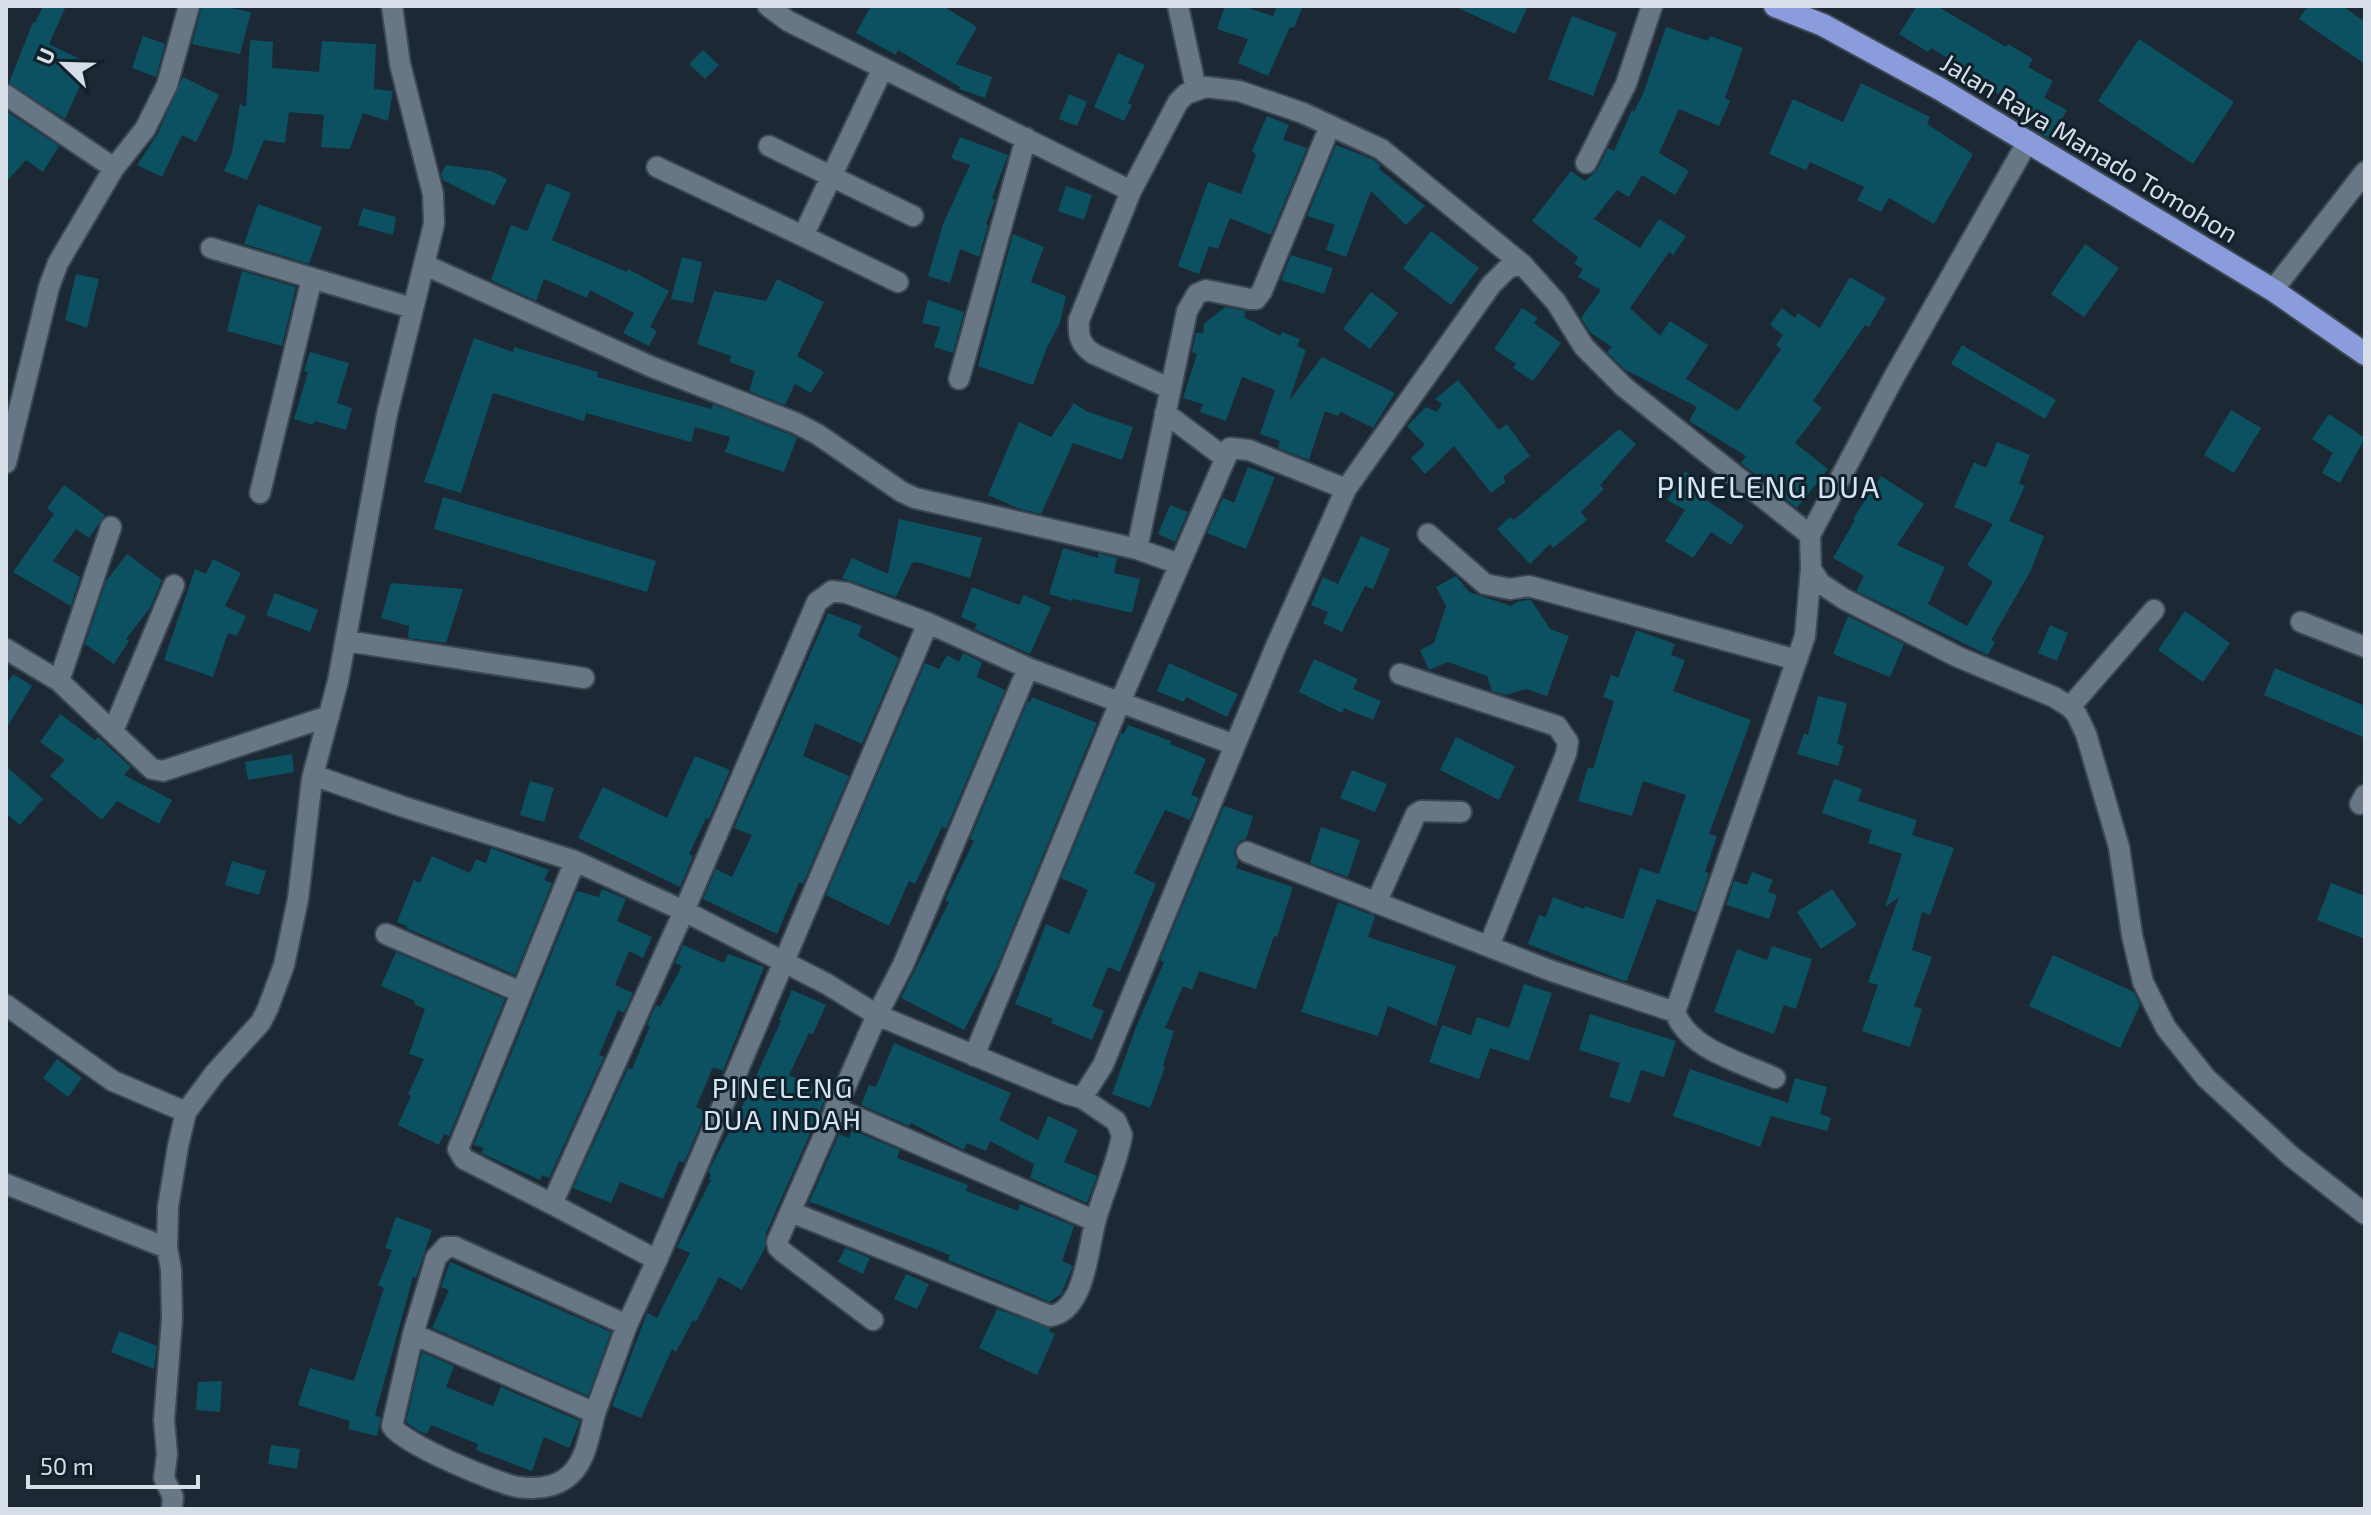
<svg xmlns="http://www.w3.org/2000/svg" width="2371" height="1515" font-family="'Exo 2',sans-serif">
	<rect width="100%" height="100%" fill="#1c2935"/>
	<path fill="#0b5161" d="M43 6H66L49 44 90 64 65 119 9 83 33 22 35 23Z
		M202 6 230 8 251 12 240 54 192 44Z
		M871 6H943L977 27 956 64 992 77 985 98 959 89 960 87 898 50 896 55 856 33Z
		M1225 6H1243L1273 16 1277 6H1303L1294 28 1290 27 1268 76 1238 63 1248 39 1217 29Z
		M1454 6H1528L1515 34Z
		M1917 6H1937L2006 47 2008 44 2033 59 2028 67 2053 81 2044 98 2067 110 2051 140 2035 130 2037 126 2008 113 2014 103 1983 85 1986 81 1931 48 1928 52 1899 34Z
		M2308 6H2343L2365 22V64L2299 19Z
		M1572 16 1617 33 1593 96 1548 79Z
		M1666 27 1708 41 1710 36 1743 48 1725 98 1730 101 1719 126 1679 109 1659 153 1689 171 1675 195 1642 175 1629 197 1617 190 1594 219 1640 248 1659 219 1686 236 1673 255 1669 252 1630 308 1660 336 1670 321 1708 345 1686 379 1738 411 1781 349 1776 345 1783 335 1770 325 1782 308 1795 318 1798 313 1820 328 1850 277 1886 298 1869 327 1865 325 1813 401 1822 408 1795 443 1828 469 1797 508 1741 463 1746 456 1689 421 1697 407 1624 369 1607 352 1612 347 1591 333 1581 318 1601 290 1578 277 1583 269 1574 264 1578 257 1532 221 1571 171 1585 181 1597 170 1608 148 1614 151 1632 110 1634 112 1643 94Z
		M143 36 165 44 156 77 132 68Z
		M2139 39 2234 102 2193 164 2098 101Z
		M250 40 273 42 272 68 319 72 322 41 376 44 374 89 393 91 388 121 363 113 350 149 321 147 324 115 289 112 285 143 264 140 247 180 224 171 232 153 240 104 246 107Z
		M703 50 719 65 705 79 689 64Z
		M1118 53 1145 65 1128 103 1132 105 1124 121 1094 107Z
		M183 77 219 95 196 142 182 135 162 177 137 165 157 135Z
		M1861 83 1930 117 1927 124 1973 154 1934 224 1889 198 1881 212 1857 200 1864 187 1810 162 1806 170 1769 154 1793 99 1843 122Z
		M1069 94 1087 102 1077 126 1059 119Z
		M6 111 59 146 43 172 26 160 6 182Z
		M1267 116 1289 125 1283 140 1307 148 1271 235 1230 218 1218 249 1209 246 1199 274 1178 266 1208 182 1241 194 1256 155 1252 151Z
		M960 137 1008 155 992 198 995 200 986 224 988 225 979 257 960 249 950 283 928 276 943 224 970 165 951 158Z
		M1336 145 1374 160 1380 165 1379 169 1425 206 1406 225 1371 191 1346 257 1326 250 1335 225 1307 216Z
		M446 165 491 171 507 179 494 206 443 180 441 174Z
		M547 183 571 193 552 240 627 272 628 269 669 291 650 327 657 331 649 346 623 333 634 313 590 290 587 298 544 279 536 301 491 280 511 225 527 231Z
		M1066 186 1092 195 1084 220 1058 211Z
		M258 204 322 227 309 264 244 244Z
		M363 208 396 217 393 235 358 225Z
		M1431 231 1479 268 1451 305 1403 268Z
		M1013 234 1044 247 1031 282 1066 296 1060 323 1047 347 1033 385 978 366Z
		M2085 244 2119 268 2084 317 2051 294Z
		M1291 255 1333 268 1324 294 1281 280Z
		M682 257 702 262 693 303 671 299Z
		M242 271 296 287 282 346 227 331Z
		M76 274 99 279 87 328 65 320Z
		M777 279 824 302 797 356 824 372 811 393 795 384 785 405 749 391 755 371 729 362 731 356 697 344 714 291 766 301Z
		M1371 292 1398 313 1370 349 1343 329Z
		M928 300 964 312 953 353 934 347 940 327 922 323Z
		M1225 307 1246 311 1244 317 1280 336 1282 332 1300 339 1297 346 1306 350 1289 401 1322 357 1395 393 1373 428 1341 412 1338 416 1325 411 1309 460 1278 448 1280 441 1260 434 1275 390 1242 377 1226 421 1200 412 1203 404 1183 398 1197 354 1192 352 1196 333H1203L1204 324Z
		M1522 308 1538 318 1534 323 1561 343 1533 381 1513 368 1516 364 1494 349Z
		M474 338 513 352 514 347 598 372 597 377 711 409 713 404 791 435 797 438 784 472 725 452 730 437 695 427 691 442 586 413 584 421 493 393 461 493 424 482Z
		M1962 345 2056 400 2045 419 1951 364Z
		M310 352 349 363 337 403 352 408 346 430 315 421 313 425 294 419 308 372 304 371Z
		M1458 380 1499 430 1507 424 1530 456 1503 477 1506 482 1491 493 1454 446 1425 474 1411 458 1425 445 1407 426 1426 407 1437 412 1442 404 1435 399Z
		M1074 403 1086 411 1133 427 1122 460 1073 443 1041 514 1020 509 988 495 1019 422 1051 437Z
		M2231 410 2261 428 2234 473 2204 455Z
		M2329 414 2365 438 2340 483 2322 473 2333 453 2312 439Z
		M1619 429 1636 444 1600 485 1604 489 1581 512 1587 520 1553 548 1550 544 1530 564 1497 529 1510 517 1514 520Z
		M1997 442 2030 455 2019 483 2025 486 2009 521 2044 536 2031 570 1991 640 1995 642 1988 655 1856 591 1864 576 1833 558 1855 520 1853 519 1881 476 1924 504 1897 545 1945 567 1928 604 1967 626 1993 582 1967 565 1993 524 1954 507 1974 462 1986 468Z
		M1248 467 1275 477 1246 549 1207 533 1223 498 1234 503Z
		M1685 471 1701 482 1695 492 1744 526 1731 545 1711 532 1693 558 1665 541 1685 510 1667 500Z
		M64 485 105 515 89 538 76 529 53 561 80 577 71 606 13 572 54 514 47 508Z
		M443 497 656 561 647 592 434 529Z
		M1170 505 1188 512 1175 542 1158 534Z
		M899 519 982 538 970 578 917 562 912 563 896 597 842 578 852 558 888 574Z
		M1361 536 1390 549 1373 589 1365 586 1342 632 1323 623 1328 612 1311 605 1323 577 1338 584Z
		M1063 548 1098 558V553L1117 558 1114 573 1140 579 1132 613 1073 599 1072 601 1049 594Z
		M127 554 162 580 150 608 126 639 129 641 114 664 85 644 106 581Z
		M213 559 241 573 225 606 246 616 237 636 228 633 213 677 164 660 195 569 206 574Z
		M1456 576 1469 592 1511 606 1519 601 1531 600 1550 629 1569 636 1547 696 1526 689 1506 695 1492 691 1487 676 1448 662 1429 670 1420 650 1434 643 1446 606 1436 587Z
		M391 583 463 589 446 643 408 638 409 626 381 618Z
		M972 587 1019 605 1024 595 1051 607 1030 654 974 629 977 624 961 617Z
		M275 593 318 610 310 632 266 615Z
		M2185 611 2230 643 2203 682 2158 650Z
		M828 613 862 626 858 636 899 658 862 744 815 723 803 756 849 776 803 884 799 882 777 934 703 899 716 869 732 877 752 835 734 828Z
		M1848 616 1904 644 1890 677 1833 654Z
		M2050 625 2068 633 2057 661 2038 653Z
		M1636 630 1675 644 1671 655 1685 660 1673 691 1751 720 1709 834 1717 836 1705 872 1709 873 1696 912 1657 899 1627 980 1624 981 1528 944 1539 915 1546 917 1553 897 1584 909 1585 906 1623 919 1640 868 1659 874 1686 795 1643 781 1632 816 1578 801 1588 767 1593 769 1614 701 1603 697 1611 675 1618 678Z
		M963 653 982 662 977 677 1005 690 946 829 942 827 915 884 909 881 889 926 826 895 925 663 939 669 947 655 959 662Z
		M1314 659 1358 679 1353 689 1381 701 1373 720 1344 708 1342 713 1299 692Z
		M1169 663 1238 694 1227 717 1186 697 1184 702 1157 691Z
		M2275 668 2365 706V738L2264 695Z
		M13 674 32 686 6 729V685Z
		M1818 696 1847 703 1837 744 1844 746 1838 766 1797 754 1804 733 1808 735Z
		M1032 697 1097 723 997 967 964 1030 901 998 949 902 945 900 974 841 970 839 1028 701 1030 702Z
		M60 714 95 740 98 737 131 767 124 775 172 800 159 824 117 801 102 820 50 776 65 760 40 742Z
		M1128 725 1171 741 1170 744 1206 759 1191 795 1199 798 1190 820 1165 810 1134 873 1156 884 1120 972 1108 967 1092 1006 1104 1011 1092 1040 1051 1023 1053 1019 1015 1004 1046 924 1069 934 1088 890 1061 878 1121 733 1124 734Z
		M1456 737 1515 766 1499 800 1440 770Z
		M292 754 294 772 248 780 245 762Z
		M695 756 730 770 709 819 706 818 689 854 693 856 680 887 578 838 603 787 667 818Z
		M6 766 43 799 20 825 6 813Z
		M1352 770 1387 784 1375 812 1340 798Z
		M1834 779 1862 789 1858 801 1917 820 1912 835 1954 848 1930 915 1922 912 1912 950 1932 957 1914 1006 1922 1009 1910 1047 1862 1031 1878 985 1868 982 1899 897 1885 907 1902 854 1868 843 1872 830 1822 813Z
		M530 781 554 788 544 822 520 815Z
		M1224 806 1253 816 1246 839 1240 841 1235 848 1234 855 1238 861 1236 868 1293 887 1277 937 1274 936 1256 989 1199 971 1192 990 1183 986 1165 1028 1174 1031 1163 1066 1165 1067 1150 1108 1112 1094 1135 1030 1164 962 1160 960Z
		M1321 827 1360 840 1348 877 1310 863Z
		M491 848 549 870 544 880 552 883 515 975 406 928 407 926 397 922 414 880 420 883 432 856 470 873 476 859 486 863Z
		M232 861 266 871 259 895 225 885Z
		M1752 872 1773 880 1768 892 1777 895 1769 919 1726 905 1734 881 1747 885Z
		M2331 883 2365 896V939L2317 920Z
		M602 889 626 899 617 921 652 937 643 958 629 951 615 985 633 993 624 1013 618 1010 599 1055 604 1057 549 1178 542 1175 540 1180 481 1153 484 1148 474 1145 577 891 599 897Z
		M1832 889 1857 925 1821 949 1797 912Z
		M1338 902 1375 916 1368 937 1456 966 1436 1026 1388 1006 1378 1036 1301 1012Z
		M683 945 724 963 728 954 764 967 723 1071 713 1067 696 1107 706 1111 684 1163 679 1161 663 1199 620 1182 611 1203 573 1188 628 1068 632 1069 650 1026 647 1025 656 1005 660 1007 682 966 675 963Z
		M1772 946 1812 959 1796 1009 1784 1005 1774 1034 1714 1012 1737 949 1767 960Z
		M396 952 505 999 449 1136 444 1134 439 1145 398 1125 411 1096 408 1094 424 1059 409 1054 425 1009 414 1004 415 1001 381 986Z
		M2053 955 2134 992 2140 1005 2120 1048 2029 1006Z
		M1524 984 1552 993 1529 1061 1490 1048 1479 1079 1429 1062 1442 1025 1471 1035 1477 1017 1509 1028Z
		M792 990 826 1005 813 1034 809 1033 789 1075 828 1093 766 1233 765 1248 742 1290 719 1277 696 1322 693 1320 676 1352 672 1349 641 1418 612 1406 647 1313 657 1318 690 1253 677 1247 711 1180 709 1179 711 1174 708 1172 741 1109 781 1021 779 1020Z
		M1590 1014 1676 1041 1664 1077 1641 1070 1630 1103 1609 1097 1620 1063 1579 1050Z
		M894 1043 1011 1093 999 1120 1038 1140 1048 1116 1078 1130 1064 1162 1097 1176 1087 1203 1030 1178 1034 1164 990 1141 986 1151 967 1143 964 1150 911 1123 909 1126 861 1105 869 1085 876 1087Z
		M57 1059 82 1078 68 1097 43 1078Z
		M1690 1069 1788 1103 1795 1078 1827 1087 1820 1114 1831 1118 1827 1131 1771 1116 1760 1147 1673 1116Z
		M852 1130 900 1150 897 1158 968 1185 966 1191 1018 1211 1020 1204 1074 1226 1062 1261 1073 1266 1061 1294 1050 1302 948 1260 950 1255 811 1202 808 1205 839 1134 849 1138Z
		M396 1217 432 1230 416 1278 413 1277 375 1415 381 1418 377 1436 348 1429 350 1421 298 1405 310 1368 354 1381 384 1288 378 1285 392 1250 385 1248Z
		M845 1248 870 1258 863 1274 838 1262Z
		M450 1262 611 1332 588 1396 432 1328 449 1290 441 1287Z
		M906 1274 929 1284 917 1309 894 1299Z
		M997 1309 1050 1328 1049 1331 1055 1334 1037 1375 979 1348Z
		M119 1331 157 1346 154 1369 111 1352Z
		M422 1352 454 1366 446 1387 493 1406 501 1387 580 1421 569 1448 544 1437 532 1471 476 1450 478 1444 431 1425 427 1434 419 1431 406 1422Z
		M222 1381 220 1412 196 1410 198 1382Z
		M271 1445 300 1449 297 1469 268 1464Z"/>
	<g fill="none" stroke-linecap="round" stroke-linejoin="round">
		<g stroke="#3b4751" stroke-width="24">
			<path id="minor" d="M768 6 788 21 1131 191 1178 102 1186 94 1206 87 1239 91 1303 113 1381 149 1522 264
				M1178 6 1196 89
				M6 95 114 168 145 129 167 85 189 6
				M769 146 913 216
				M1586 163 1626 84 1652 6
				M657 167 803 236 883 68
				M1131 191 1079 320C1078 336 1080 345 1094 354L1169 388
				M803 236 898 282
				M211 248 412 308
				M425 265 652 367 796 423 817 434 902 492 915 498 1137 549 1179 564
				M2273 290 2365 172
				M959 379 1026 138
				M1165 413 1224 457
				M6 463 49 287 58 263 114 168
				M260 493 312 278
				M1428 534 1485 584 1510 589 1529 586 1797 660
				M1137 549 1187 311 1197 294 1206 290 1250 299H1256L1262 291 1330 126
				M1811 569 1820 583 1844 599 1958 657 2054 697 2070 707 2077 715 2086 734 2119 847 2132 935 2143 982 2166 1028 2206 1078 2292 1157 2365 1214
				M2301 622 2365 647
				M928 623 657 1260 552 1204 684 911 817 602 832 591 847 593 928 623 1028 668 1235 745
				M346 641 584 678
				M6 649 59 681 152 769 163 771 329 716
				M1400 674 1557 726 1568 742 1566 754 1489 946
				M59 681 111 527
				M2070 707 2154 610
				M113 731 174 585
				M313 775 401 806 575 861 684 911 827 984 877 1015 1067 1094 1082 1098 1103 1065 1276 646 1346 489 1491 285 1508 268 1522 264 1556 302 1584 347 1624 387 1810 535
				M2360 804 2365 795
				M1247 852 1549 970 1675 1012 1805 636 1811 569 1810 535 1894 377 2028 141
				M1376 903 1416 814 1421 811 1461 812
				M386 934 521 992
				M6 1005 113 1081 186 1112
				M1675 1012C1689 1050 1741 1062 1775 1078
				M974 1056 1120 702 1230 448 1249 450 1346 489
				M835 1108 1095 1221
				M6 1184 167 1248
				M552 1204 464 1159 458 1149 575 861
				M791 1212 1050 1316C1086 1311 1088 1246 1096 1219 1104 1191 1117 1164 1122 1135L1116 1121 1082 1098
				M873 1320 783 1252 778 1247 777 1242 877 1015 903 965 1028 668
				M413 1334 595 1413 627 1325 657 1260
				M595 1413C589 1435 586 1465 565 1479 552 1488 533 1489 518 1487 496 1483 401 1443 392 1426L413 1334 436 1258 446 1247H455L627 1325
				M172 1509 173 1497 164 1478 167 1454 164 1420 172 1319 171 1269 167 1248 168 1207 178 1146 186 1112 215 1073 261 1022 268 1008 284 965 298 899 312 779 338 681 387 414 434 224 433 194 400 64 392 6"/>
		</g>
		<g stroke="#3b4751" stroke-width="26">
			<path id="trunk" d="M1775 6 1823 25 1940 89 2273 290 2365 354"/>
		</g>
		<use href="#minor" stroke="#677785" stroke-width="20"/>
		<use href="#trunk" stroke="#8a9cdc" stroke-width="22"/>
	</g>
	<g text-anchor="middle" dominant-baseline="central" stroke-width="6" stroke-linejoin="round" paint-order="stroke">
		<g font-size="26" fill="#d6dfe7" stroke="#12202b">
			<text transform="translate(2090 147) rotate(31)">Jalan Raya Manado Tomohon</text>
		</g>
		<g font-size="28" letter-spacing="2" fill="#d5e7f7" stroke="#12202b">
			<text x="783" y="1087">PINELENG<tspan x="783" dy="32">DUA INDAH</tspan></text>
		</g>
		<g font-size="30" letter-spacing="2" fill="#d5e7f7" stroke="#12202b">
			<text x="1769" y="486">PINELENG DUA</text>
		</g>
	</g>
	<rect width="2371" height="1515" fill="none" stroke="#d6dfe7" stroke-width="16"/>
	<g transform="translate(64 64) rotate(293)" stroke="#12202b" stroke-width="6" paint-order="stroke">
	<path d="M0-6L14 30L0 20L-14 30Z" fill="#d6dfe7"/>
	<text y="-12" font-size="22" font-weight="bold" text-anchor="middle" fill="#d6dfe7">U</text>
	</g>
	<path d="M28 1475v12h170v-12" fill="none" stroke="#d6dfe7" stroke-width="4"/>
	<text x="40" y="1475" font-size="24" fill="#d6dfe7" stroke="#12202b" stroke-width="6" paint-order="stroke">50 m</text>
</svg>
